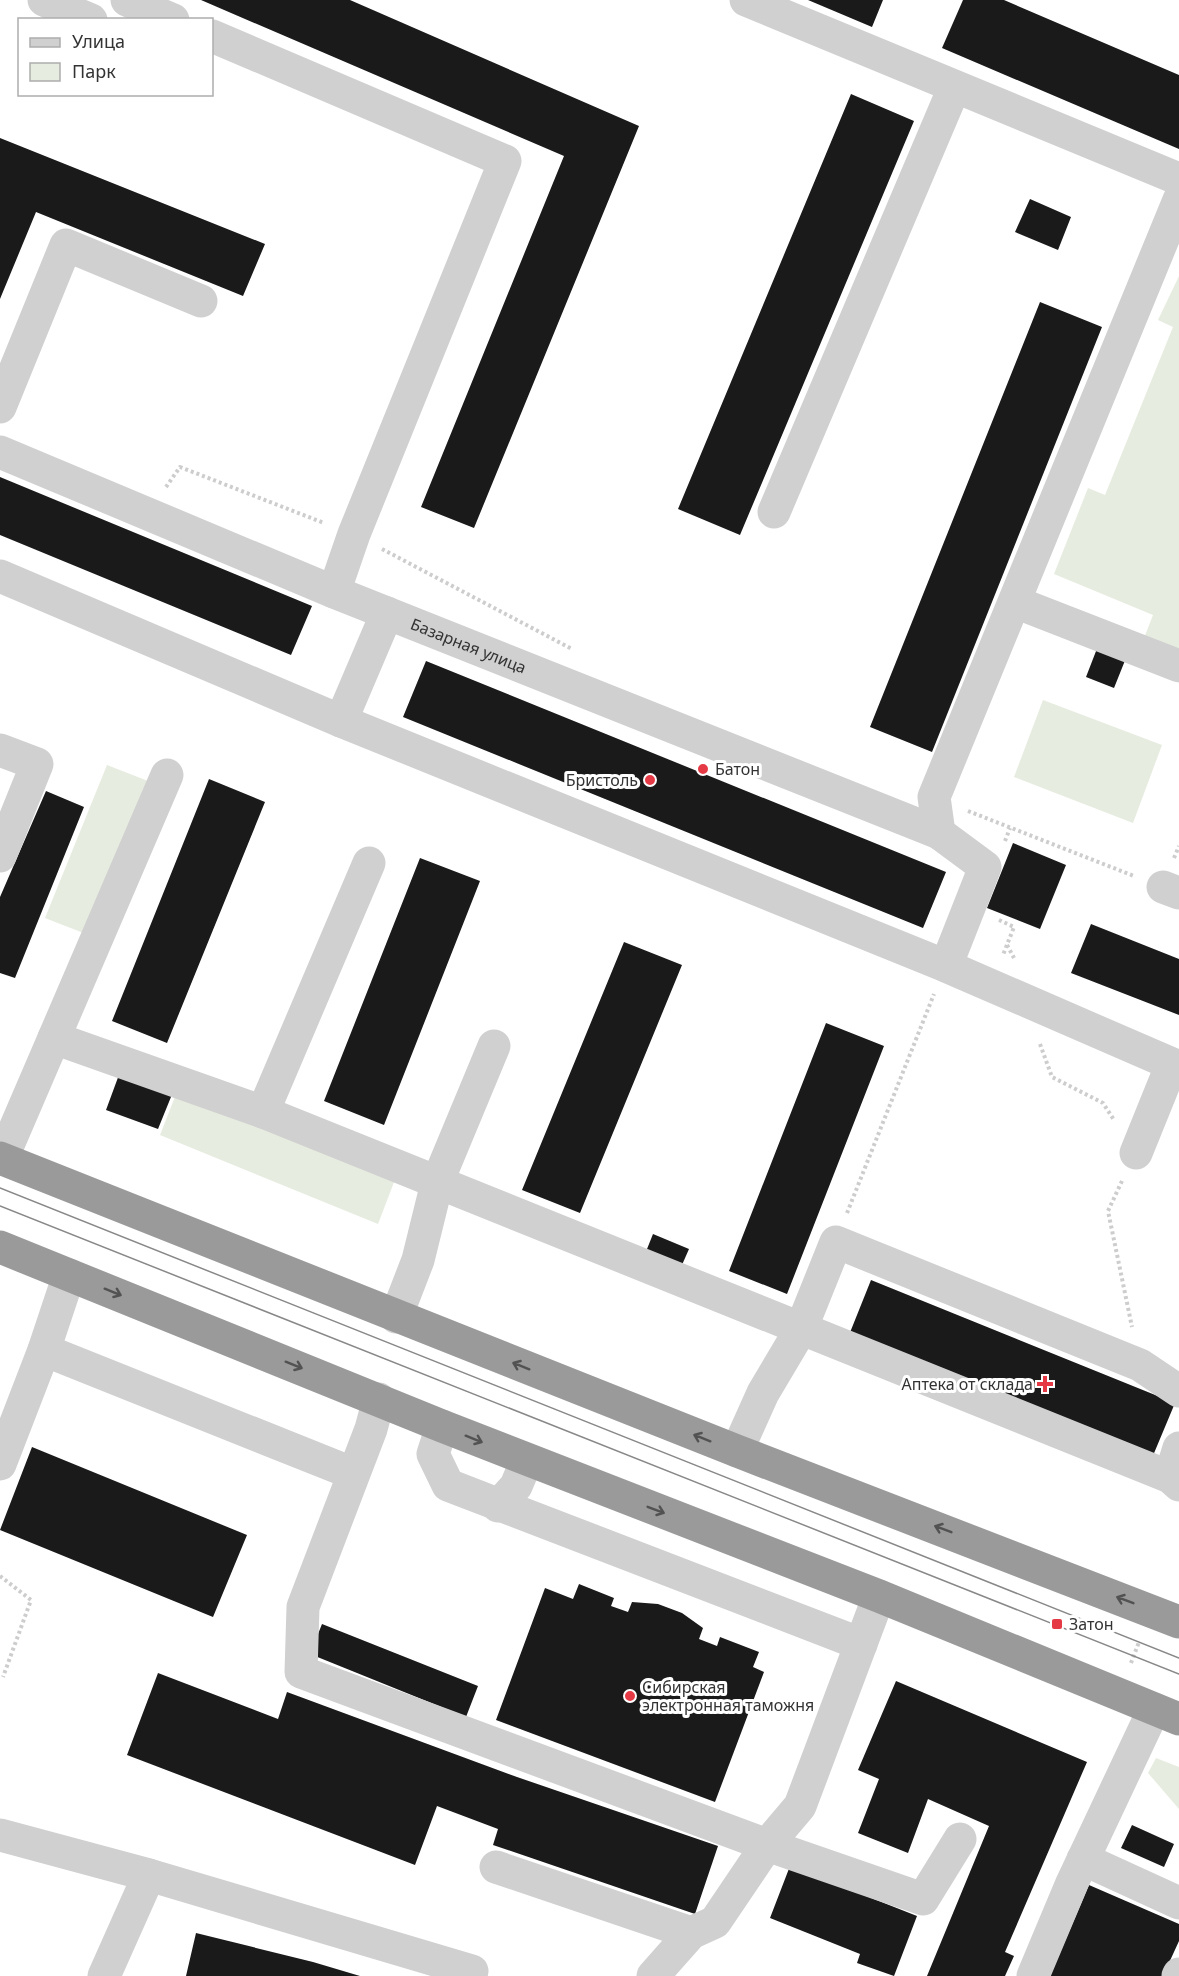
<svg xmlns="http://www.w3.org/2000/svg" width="1179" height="1976" font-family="'Noto Sans',sans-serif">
	<rect width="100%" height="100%" fill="#fff"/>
	<path fill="#e6ecdf" d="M1179 276V652L1144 638 1153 615 1054 574 1088 488 1105 495 1173 327 1158 320Z
		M1043 700 1162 745 1133 823 1014 777Z
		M107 765 148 781 86 934 45 918Z
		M178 1089 396 1177 378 1224 160 1135Z
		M1156 1758 1179 1767V1809L1148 1773Z"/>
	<path fill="#1a1a1a" d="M201 0H350L639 126 474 528 421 507 564 156Z
		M808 0H883L872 27Z
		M963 0H1004L1179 75V149L942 48Z
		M851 94 914 121 740 535 678 509Z
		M0 138 265 244 243 296 36 212 0 299Z
		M1030 199 1071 217 1058 250 1015 232Z
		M1040 302 1102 327 932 752 870 727Z
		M0 477 312 606 291 655 0 535Z
		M1098 646 1126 658 1114 688 1086 677Z
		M426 661 946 872 923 928 403 717Z
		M209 779 265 802 167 1043 112 1021Z
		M46 791 84 807 15 978 0 973V897Z
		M1013 843 1066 865 1040 929 987 908Z
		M420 858 480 881 384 1125 324 1101Z
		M1091 924 1179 959V1015L1071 973Z
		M624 942 682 965 580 1213 522 1190Z
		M826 1023 884 1046 787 1294 729 1271Z
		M120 1072 173 1092 158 1129 106 1110Z
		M653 1234 689 1249 678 1274 643 1259Z
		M871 1280 1175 1403 1152 1458 849 1335Z
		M32 1447 247 1535 213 1617 0 1530Z
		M579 1584 614 1598 611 1606 628 1612 632 1602 658 1604 682 1613 703 1628 699 1639 717 1646 720 1637 759 1652 753 1667 764 1672 715 1802 496 1720 545 1588 573 1599Z
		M322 1624 478 1686 466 1717 310 1654Z
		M158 1673 278 1719 287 1692 517 1777 718 1846 695 1914 493 1845 498 1829 437 1806 415 1865 127 1755Z
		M896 1681 1087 1762 1005 1952 1014 1956 1005 1976H927L989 1826 928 1799 908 1853 858 1833 879 1779 858 1770Z
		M1132 1825 1174 1844 1164 1867 1121 1848Z
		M790 1866 917 1916 894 1976 857 1963 860 1954 770 1918Z
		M1089 1885 1179 1924V1941L1163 1976H1050Z
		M196 1933 313 1962 360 1976H186Z"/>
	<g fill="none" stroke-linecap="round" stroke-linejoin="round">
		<path stroke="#cdcdcd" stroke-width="4" stroke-dasharray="3 3" stroke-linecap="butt" d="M166 487 180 467 324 523
			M382 549 572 649
			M968 811 1134 876
			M1005 841 1010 828
			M1174 858 1179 846
			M999 920 1014 927 1003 955
			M1007 945 1014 958
			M1040 1044 1052 1077 1103 1103 1114 1120
			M1122 1181 1108 1211 1132 1327
			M847 1213 934 994
			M0 1576 31 1600 3 1677
			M1131 1663 1139 1642"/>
		<g stroke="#d0d0d0" stroke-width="33">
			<path d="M44 0 91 20"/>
			<path d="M127 0 173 20"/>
			<path d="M746 0 1179 179"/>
			<path d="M212 36 505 161 354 534 334 592"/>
			<path d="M0 407 66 245 201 301"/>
			<path id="s1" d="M0 452 334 592 939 833 985 867 946 966"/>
			<path d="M774 512 954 88"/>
			<path d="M0 576 341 721 946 966 1172 1064 1136 1153"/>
			<path d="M1015 602 1179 666"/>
			<path d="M341 721 387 613"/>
			<path d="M0 750 37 764 0 856"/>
			<path d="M939 833 934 797 1179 200"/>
			<path d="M1163 887 1179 893"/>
			<path d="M54 1038 263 1112 1170 1477 1179 1485"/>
			<path d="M263 1112 369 863"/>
			<path d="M2 1159 167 775"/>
			<path d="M396 1317 418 1260 437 1183 494 1046"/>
			<path d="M44 1350 352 1473"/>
			<path d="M379 1399 371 1429 303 1607 301 1672 767 1845 923 1899 960 1839"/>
			<path d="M442 1426 433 1454 448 1485 861 1644"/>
			<path d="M737 1451 763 1393 801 1329 836 1242 1140 1365 1179 1391"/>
			<path d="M0 1464 44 1350 69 1275"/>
			<path d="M1170 1477 1179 1448"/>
			<path d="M498 1506 516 1486 527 1460"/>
			<path d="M0 1835 149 1875 104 1976"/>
			<path d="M1083 1859 1179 1903"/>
			<path d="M496 1867 691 1933"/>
			<path d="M149 1875 472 1971"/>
			<path d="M653 1976 691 1933 715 1922 767 1845 800 1806 879 1596"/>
			<path d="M1033 1976 1072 1883 1154 1709"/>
			<path d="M1178 1976 1179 1974"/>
		</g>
		<path stroke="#9a9a9a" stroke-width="33" d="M0 1158 737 1451 1179 1622
			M0 1247 442 1426 879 1596 1179 1719"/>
		<path stroke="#888" stroke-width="1.5" d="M0 1188 1179 1658
			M0 1206 1179 1674"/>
	</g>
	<defs><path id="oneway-shaft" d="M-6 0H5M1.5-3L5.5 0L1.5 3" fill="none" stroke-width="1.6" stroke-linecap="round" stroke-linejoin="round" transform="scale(1.5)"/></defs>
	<g stroke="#525252">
		<use href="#oneway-shaft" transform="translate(113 1292) rotate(22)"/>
		<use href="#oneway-shaft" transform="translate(294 1365) rotate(22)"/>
		<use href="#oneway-shaft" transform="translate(521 1366) rotate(-158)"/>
		<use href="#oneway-shaft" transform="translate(702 1438) rotate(-158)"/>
		<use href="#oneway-shaft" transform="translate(474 1439) rotate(22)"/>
		<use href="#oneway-shaft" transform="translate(656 1510) rotate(21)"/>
		<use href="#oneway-shaft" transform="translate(943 1529) rotate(-159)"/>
		<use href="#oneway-shaft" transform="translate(1125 1600) rotate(-159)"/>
	</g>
	<g fill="#e63946" stroke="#fff" stroke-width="2">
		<circle cx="703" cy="769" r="6"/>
		<circle cx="650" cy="780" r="6"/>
		<path d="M1042 1375h6v6h6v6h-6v6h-6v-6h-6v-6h6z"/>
		<rect x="1051" y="1618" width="12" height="12" rx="3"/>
		<circle cx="630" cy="1696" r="6"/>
	</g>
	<g text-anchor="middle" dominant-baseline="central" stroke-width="6" stroke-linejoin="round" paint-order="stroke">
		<g font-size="16" fill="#333" stroke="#fff">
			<text stroke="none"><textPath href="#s1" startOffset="507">Базарная улица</textPath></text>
		</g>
		<g font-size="16" fill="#333" stroke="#fff" text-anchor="start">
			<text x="715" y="769">Батон</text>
			<text x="638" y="780" text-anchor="end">Бристоль</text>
			<text x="1033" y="1384" text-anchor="end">Аптека от склада</text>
			<text x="1069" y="1624">Затон</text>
			<text x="642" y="1687">Сибирская<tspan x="642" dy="18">электронная таможня</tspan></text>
		</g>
	</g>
	<rect x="18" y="18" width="195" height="78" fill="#ffffff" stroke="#adadad" stroke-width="1.5"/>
	<rect x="30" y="38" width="30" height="9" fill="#d0d0d0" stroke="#adadad" stroke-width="1.5"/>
	<text x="72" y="48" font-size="18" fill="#333333">Улица</text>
	<rect x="30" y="63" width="30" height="18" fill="#e6ecdf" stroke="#adadad" stroke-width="1.5"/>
	<text x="72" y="78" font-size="18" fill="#333333">Парк</text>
</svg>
